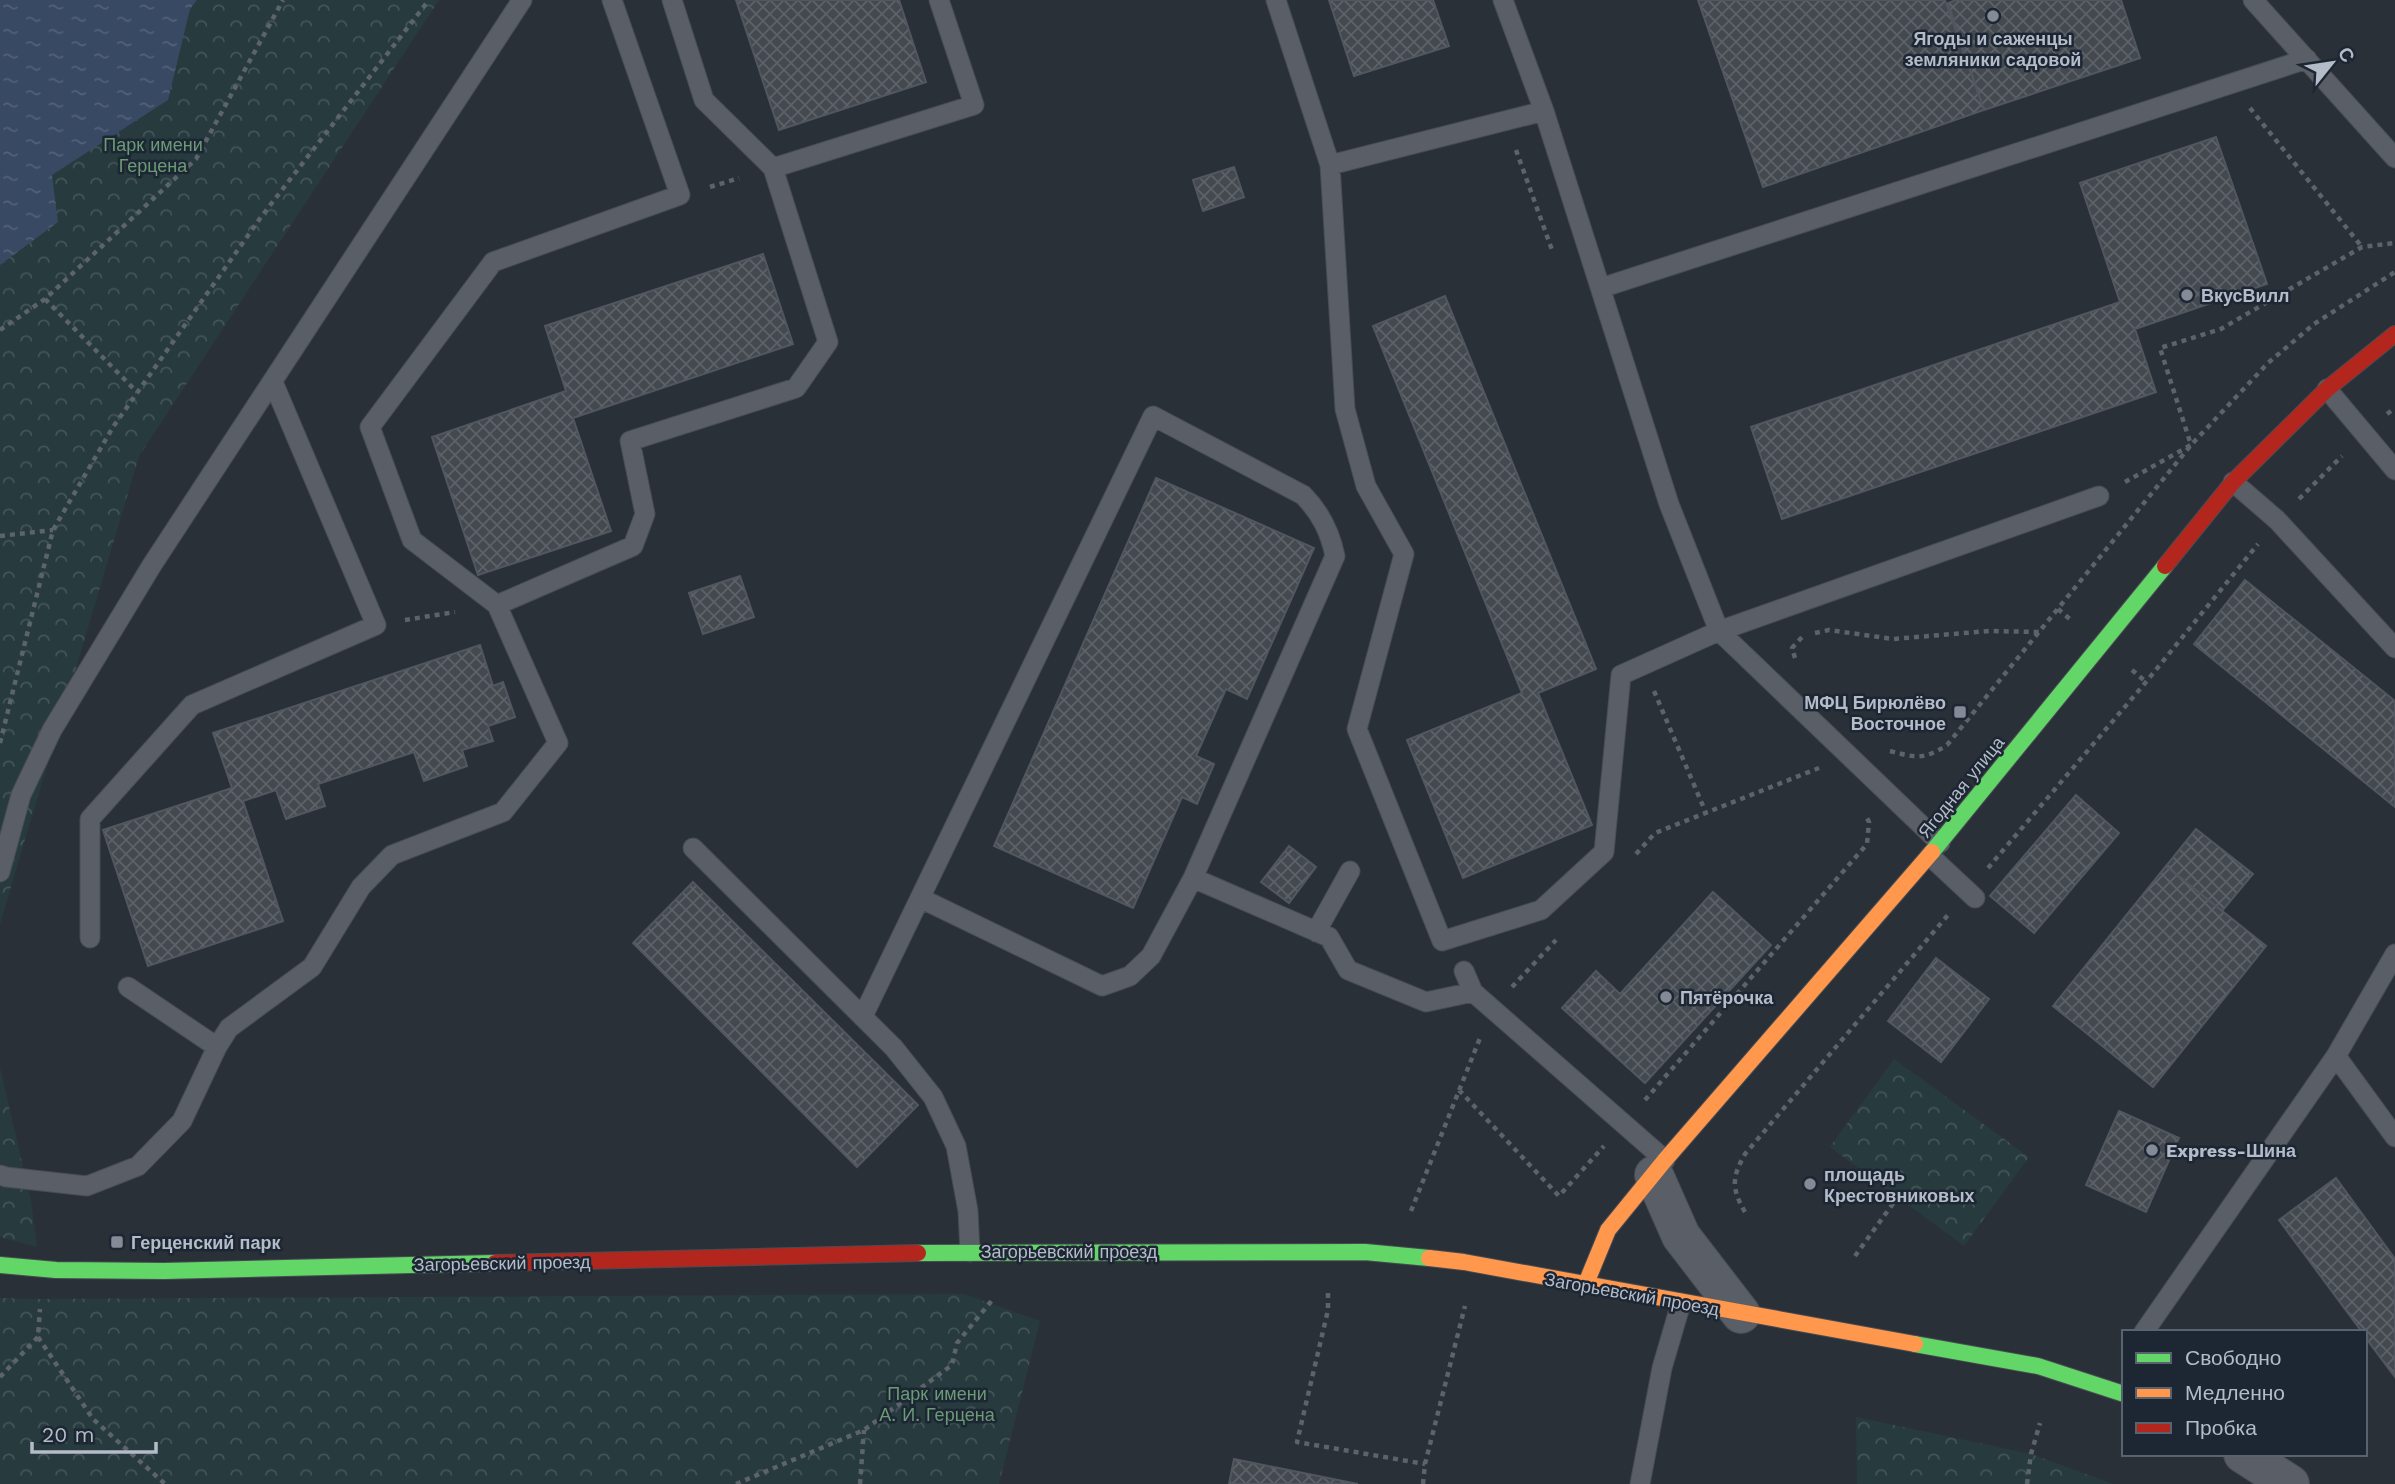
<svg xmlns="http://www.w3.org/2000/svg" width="2395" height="1484" font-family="'Work Sans',sans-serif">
	<defs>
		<pattern id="forest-crowns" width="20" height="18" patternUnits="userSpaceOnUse" patternTransform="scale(1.75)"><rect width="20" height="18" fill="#273a3e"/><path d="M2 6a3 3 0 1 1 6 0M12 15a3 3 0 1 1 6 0" fill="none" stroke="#445559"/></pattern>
		<pattern id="water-ripples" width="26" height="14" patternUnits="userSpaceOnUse" patternTransform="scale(1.75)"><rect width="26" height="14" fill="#384963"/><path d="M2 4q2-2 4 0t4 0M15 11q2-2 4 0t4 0" fill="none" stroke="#526178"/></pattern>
		<pattern id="building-cross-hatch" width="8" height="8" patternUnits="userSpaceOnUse" patternTransform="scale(1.75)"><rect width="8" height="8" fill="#444950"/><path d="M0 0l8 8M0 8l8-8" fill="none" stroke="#5d6168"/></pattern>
	</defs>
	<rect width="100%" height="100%" fill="#2a3038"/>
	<path fill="url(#forest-crowns)" d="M0 0H439L139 456 0 924Z
		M1894 1059 2029 1157 1964 1246 1830 1147Z
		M0 1068 31 1201 37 1247 0 1237Z
		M964 1294 1040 1321 999 1484H0V1298L41 1299Z
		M1856 1417 2031 1454 2113 1484H1857Z"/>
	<path fill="url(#water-ripples)" d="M0 0H197L190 9 168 100 52 175 58 222 0 265Z"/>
	<path fill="url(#building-cross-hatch)" stroke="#52575f" stroke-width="2" d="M736 0H899L926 82 779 130Z
		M1329 0H1433L1449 46 1354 76Z
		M1698 0H1945L1984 110 1763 187Z
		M1956 0H2121L2140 58 1984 110 1948 3Z
		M2216 137 2267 284 2135 329 2156 392 1782 519 1751 427 2120 302 2080 183Z
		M1234 167 1244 197 1203 211 1193 180Z
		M763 254 793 344 573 418 611 531 478 575 432 437 566 391 545 326Z
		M1445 296 1596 669 1538 693 1592 825 1463 878 1407 740 1522 693 1373 326Z
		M1156 478 1314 548 1247 699 1226 689 1196 756 1214 764 1197 804 1182 797 1133 908 994 846Z
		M740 576 754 617 703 634 689 593Z
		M2245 580 2395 701V807L2194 644Z
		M480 645 493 686 503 682 515 717 488 726 493 741 462 750 467 766 424 781 414 752 318 784 325 806 286 819 276 790 243 801 283 921 148 966 103 830 232 788 213 733Z
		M2076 795 2119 833 2034 933 1990 896Z
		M2196 829 2253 874 2222 911 2166 866Z
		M1289 846 1316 867 1289 903 1261 882Z
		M2166 866 2266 946 2153 1087 2053 1006Z
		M693 882 918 1105 857 1167 633 943Z
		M1713 892 1771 945 1645 1083 1562 1008 1596 971 1620 994Z
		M1936 958 1989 999 1941 1062 1888 1021Z
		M2119 1111 2179 1138 2146 1212 2086 1185Z
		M2336 1178 2395 1259V1377L2365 1337V1332H2362L2279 1220Z
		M1234 1459 1358 1484H1229Z"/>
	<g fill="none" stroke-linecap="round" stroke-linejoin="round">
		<g stroke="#484c53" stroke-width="21">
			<path id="lane" d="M672 0 704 100 773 168
				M1276 0 1330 165 1345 409 1366 486 1404 554 1357 729 1442 941 1541 910 1604 852 1621 675 1719 631 2099 496
				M1503 0 1544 111
				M2253 0 2395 158
				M1330 165 1544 111 1669 504 1719 631 1940 843
				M1601 288 2307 59
				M2327 389 2395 470
				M2233 482 2277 520 2395 648
				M497 605 412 540 370 427 493 262 680 195 612 0
				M693 848 894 1048 933 1097 956 1146 968 1211 970 1252
				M1930 856 1975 898
				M0 872 21 795 52 730 152 565 522 0
				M1193 878 1335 556C1330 532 1321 513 1303 495L1153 416 920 898 1102 986 1130 976 1151 956 1193 878 1329 937 1348 970 1426 1002 1473 992 1665 1160
				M1316 932 1350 871
				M90 938V819L192 705 376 625 273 382
				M1464 971 1473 992
				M128 987 217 1047
				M863 1016 920 898
				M2336 1056 2395 1137
				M0 1175 6 1177 87 1186 138 1166 182 1121 217 1047 229 1028 312 967 361 887 392 855 503 812 558 743 497 605 633 546 645 514 630 441 796 388 828 342 773 168 974 105 939 0
				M2144 1332 2336 1056 2395 954
				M1640 1484 1662 1368 1681 1303"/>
		</g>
		<g stroke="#484c53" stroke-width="40">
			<path id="street" d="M1654 1175 1681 1236 1741 1314
				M2243 1454 2290 1484"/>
		</g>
		<g stroke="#484c53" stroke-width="18">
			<path id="fast" d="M1932 852 2165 566
				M918 1253 1365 1252 1429 1258
				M0 1265 56 1270 164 1271 495 1263
				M1915 1344 2038 1366 2124 1394"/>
		</g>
		<g stroke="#484c53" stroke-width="18">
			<path id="slow" d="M1429 1258 1464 1262 1915 1344
				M1585 1286 1608 1230 1665 1160 1932 852"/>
		</g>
		<g stroke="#484c53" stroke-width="18">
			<path id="jam" d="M2165 566 2233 482 2327 389 2395 334
				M495 1263 918 1253"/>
		</g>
		<path stroke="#5d636a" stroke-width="4.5" stroke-dasharray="5 5" stroke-linecap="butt" d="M2250 108 2362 247
			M1516 150 1552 250
			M710 187 739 178
			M45 299 137 392
			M0 330 45 299 196 159 283 0
			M2387 414 2395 408
			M2125 482 2191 445 2160 348 2221 329 2362 247 2395 243
			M2299 499 2342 456
			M0 536 53 530
			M2058 609 2071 620
			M405 620 455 612
			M1815 633 1829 630 1893 639 1989 631 2039 632
			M1795 658 1792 648 1803 636
			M2132 670 2146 682
			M1654 691 1706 813
			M0 743 53 530 113 427 261 217 429 0
			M1890 751C1916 758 1924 760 1947 745L2191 445 2268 363 2314 324 2395 272
			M1636 854 1655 833 1819 768
			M1988 868 2146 682 2258 544
			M1512 987 1556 940
			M1459 1090 1559 1196 1604 1146
			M1645 1100 1867 844 1869 822 1867 818
			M1411 1211 1480 1038
			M1745 1212C1731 1188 1732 1177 1745 1154L1948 915
			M1855 1256 1897 1198
			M1328 1293V1310L1297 1442 1425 1464
			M38 1337 93 1419 165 1484
			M0 1377 38 1337 40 1309
			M736 1484 864 1430 952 1365 957 1343 993 1299
			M860 1484 864 1430
			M1423 1484 1425 1464 1465 1306
			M2027 1484 2031 1454 2040 1423"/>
		<use href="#lane" stroke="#5a5e66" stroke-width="19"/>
		<use href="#street" stroke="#5a5e66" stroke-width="38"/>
		<use href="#fast" stroke="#63d668" stroke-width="16"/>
		<use href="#slow" stroke="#ff974d" stroke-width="16"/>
		<use href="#jam" stroke="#b3261e" stroke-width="16"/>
	</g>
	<g fill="#848b96" stroke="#1d2633" stroke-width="2.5">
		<circle cx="1993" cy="16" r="7"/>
		<circle cx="2187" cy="295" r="7"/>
		<rect x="1953" y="705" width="14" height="14" rx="3.5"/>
		<circle cx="1666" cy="997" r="7"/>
		<circle cx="2152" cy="1150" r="7"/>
		<circle cx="1810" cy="1184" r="7"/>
		<rect x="110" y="1235" width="14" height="14" rx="3.5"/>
	</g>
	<g text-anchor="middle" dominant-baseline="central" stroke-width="5" stroke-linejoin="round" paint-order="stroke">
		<g font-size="18" font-weight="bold" fill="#b4bcc9" stroke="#1d2633" text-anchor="start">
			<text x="1993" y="38" text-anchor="middle">Ягоды и саженцы<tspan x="1993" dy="21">земляники садовой</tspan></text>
			<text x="2201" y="295">ВкусВилл</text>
			<text x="1946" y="702" text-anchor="end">МФЦ Бирюлёво<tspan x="1946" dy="21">Восточное</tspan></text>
			<text x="1680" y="997">Пятёрочка</text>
			<text x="2166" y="1150">Express-Шина</text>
			<text x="1824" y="1174">площадь<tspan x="1824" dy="21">Крестовниковых</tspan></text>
			<text x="131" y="1242">Герценский парк</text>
		</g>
		<g font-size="18" fill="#6b9a76" stroke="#1d2633">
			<text x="153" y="144">Парк имени<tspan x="153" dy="21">Герцена</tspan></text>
			<text x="937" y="1393">Парк имени<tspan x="937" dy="21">А. И. Герцена</tspan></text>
		</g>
		<g font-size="18" fill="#b4bcc9" stroke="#1d2633">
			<text transform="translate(1961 787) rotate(-51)">Ягодная улица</text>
			<text x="1069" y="1251">Загорьевский проезд</text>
			<text transform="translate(502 1263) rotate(-1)">Загорьевский проезд</text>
			<text transform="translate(1632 1294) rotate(10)">Загорьевский проезд</text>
		</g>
	</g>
	<rect x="2122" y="1330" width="245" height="126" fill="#1d2633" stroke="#59626f" stroke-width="2"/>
	<rect x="2136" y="1353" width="35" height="10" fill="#63d668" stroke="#59626f" stroke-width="2"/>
	<text x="2185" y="1365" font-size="21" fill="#b4bcc9">Свободно</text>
	<rect x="2136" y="1388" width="35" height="10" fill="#ff974d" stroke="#59626f" stroke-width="2"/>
	<text x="2185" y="1400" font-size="21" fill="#b4bcc9">Медленно</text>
	<rect x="2136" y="1423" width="35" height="10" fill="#b3261e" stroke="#59626f" stroke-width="2"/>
	<text x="2185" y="1435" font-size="21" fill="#b4bcc9">Пробка</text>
	<g transform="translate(2332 63) rotate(60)" stroke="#1d2633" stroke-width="5" paint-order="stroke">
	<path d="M0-5L12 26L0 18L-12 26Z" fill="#b4bcc9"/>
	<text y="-10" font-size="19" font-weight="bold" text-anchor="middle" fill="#b4bcc9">С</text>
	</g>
	<path d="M32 1442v10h124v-10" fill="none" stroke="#b4bcc9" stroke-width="3.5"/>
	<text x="42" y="1442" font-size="21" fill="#b4bcc9" stroke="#1d2633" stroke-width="5" paint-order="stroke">20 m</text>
</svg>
